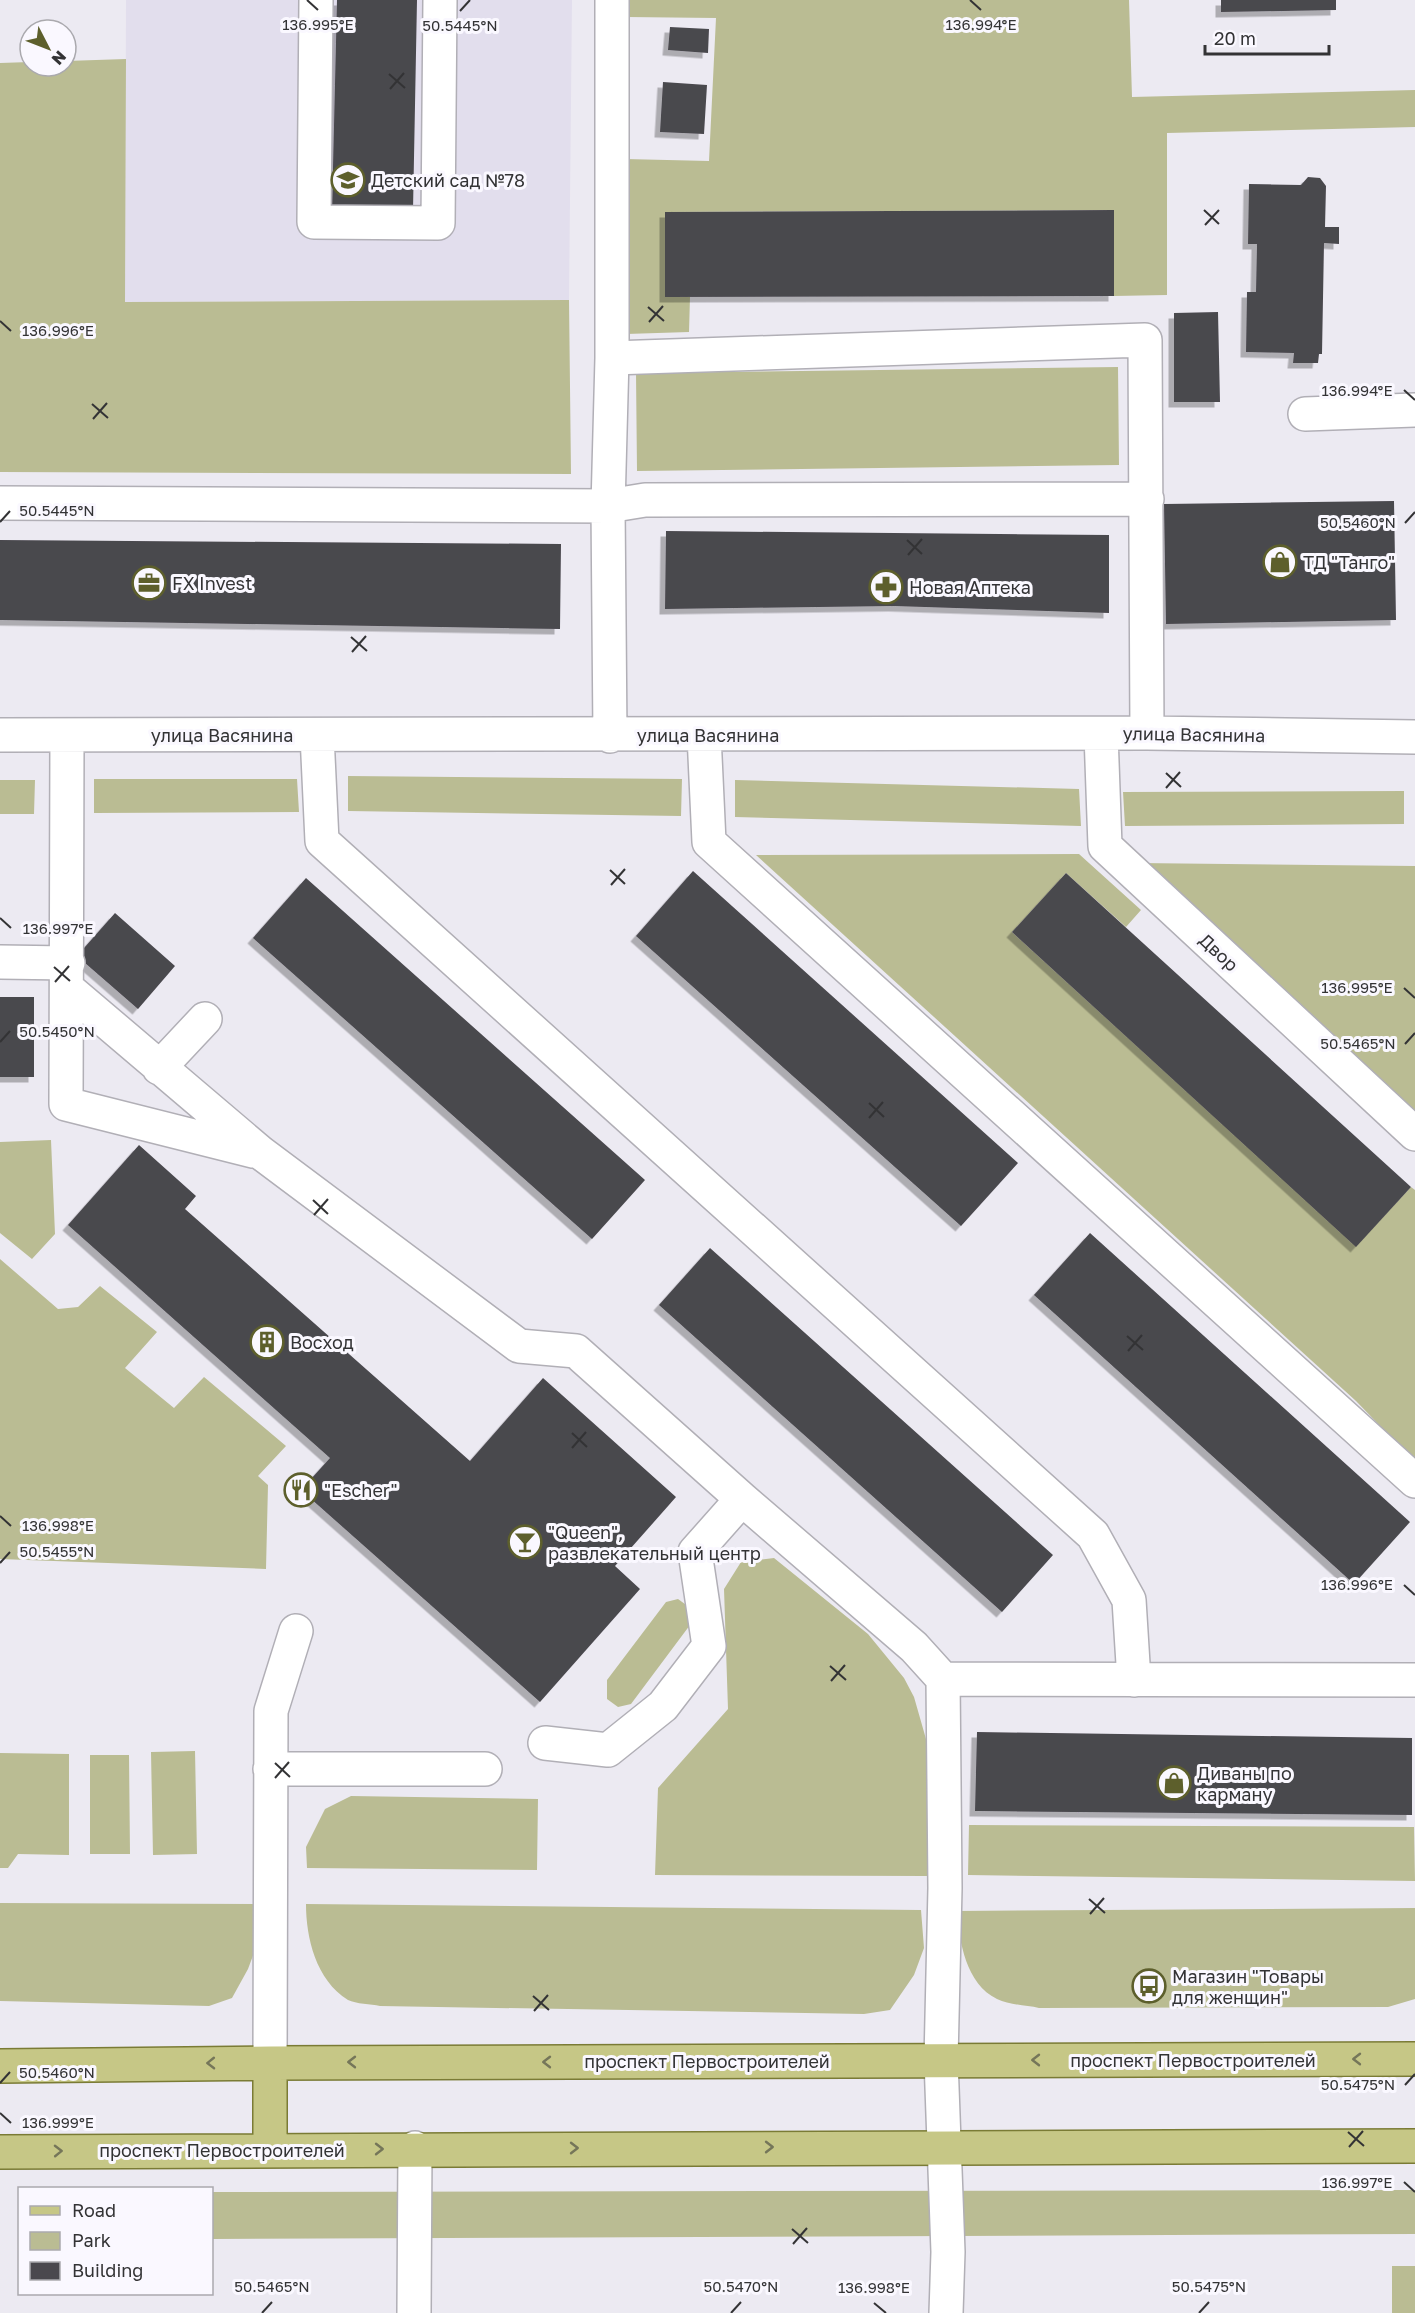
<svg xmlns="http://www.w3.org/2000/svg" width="1415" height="2313" font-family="'Golos Text',sans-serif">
	<defs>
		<filter id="shadow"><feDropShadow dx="-5.5" dy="5.5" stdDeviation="0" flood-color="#0004"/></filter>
	</defs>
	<rect width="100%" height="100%" fill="#eceaf2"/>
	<path fill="#e2deed" d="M126 0H572L569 300 125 302Z"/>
	<path fill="#babc93" d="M627 0H1129L1132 97 1415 90V127L1167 133V295L1114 296 1113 210 666 212 665 297H690L689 332 626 334 625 159 709 161 716 18 627 17Z
		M126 59 125 302 569 300 571 474 0 472V63L30 62V66H66V61Z
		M1118 367 1119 465 637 471 636 373Z
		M348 776 682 779 681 816 348 811Z
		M94 779H297L299 812 94 813Z
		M0 780H35L34 814H0Z
		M735 780 1079 789 1081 826 735 817Z
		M1404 791V824L1125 826 1123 792Z
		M1079 854 1141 910 1126 927 1066 873 1012 932 1356 1246 1411 1187 1415 1190V1462L1356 1401 756 855Z
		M1137 863 1415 866V1118Z
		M51 1140 55 1234 32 1259 0 1233V1142Z
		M0 1259 58 1309 78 1307 100 1286 157 1332 125 1368 174 1408 204 1377 286 1446 258 1476 268 1485 266 1569 0 1559Z
		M774 1558 868 1634 904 1678 914 1697 928 1746 927 1876 655 1875 658 1788 728 1709 724 1589 741 1562Z
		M678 1599 689 1607 690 1625 631 1704 618 1707 607 1699V1680L666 1602Z
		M195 1751 197 1854 153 1855 151 1752Z
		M0 1753 69 1754V1855L18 1854 8 1868H0Z
		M90 1755H129L130 1854H90Z
		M351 1796 538 1799 537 1870 307 1868 306 1847 325 1809Z
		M969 1825 1414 1827 1415 1881 968 1875Z
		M0 1903 254 1904 258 1942 248 1969 232 1998 209 2006 0 2001Z
		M306 1904 921 1910 924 1948 914 1975 890 2010 864 2014 380 2006C371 2004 356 2004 348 2000 316 1980 306 1938 306 1904Z
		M1415 1908V1999L1388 2007 1039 2008C1026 2005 1009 2005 997 1999 966 1984 959 1941 957 1911Z
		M1415 2190V2234L212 2239V2192Z
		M1392 2266H1415V2313H1392Z"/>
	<path fill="#4a484e" filter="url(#shadow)" d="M337 0H417L413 210 332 209Z
		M1221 0H1336V10L1221 12Z
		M670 27 709 29 708 53 668 50Z
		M663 82 707 85 704 134 660 132Z
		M1308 177 1320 178 1326 186 1325 227H1339V244L1324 243 1322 354H1319L1318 363H1293L1294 353 1246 352 1247 292H1256L1257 244H1248L1249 184 1301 185Z
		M1114 210V296L665 297V212Z
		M1218 312 1220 402H1174V313Z
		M1394 501 1396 620 1166 624 1164 504Z
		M666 531 1109 535V613L894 606 665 609Z
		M0 540 561 544 560 629 0 620Z
		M693 871 1018 1163 961 1226 636 936Z
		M1066 873 1411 1187 1356 1247 1012 932Z
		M306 878 645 1180 592 1239 253 938Z
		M115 913 175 966 138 1009 77 956Z
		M0 997H34V1077H0Z
		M139 1145 196 1196 185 1209 470 1461 543 1378 676 1497 615 1566 640 1589 540 1702 301 1490 330 1458 68 1225Z
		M1090 1233 1410 1522 1354 1584 1034 1295Z
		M710 1248 1053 1555 1002 1612 659 1305Z
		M977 1732 1412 1738V1815L975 1811Z"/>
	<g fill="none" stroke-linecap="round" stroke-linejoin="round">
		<g stroke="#b1afb6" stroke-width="36">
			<path id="minor" d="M316 0 314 222 438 223 440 0
				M612 358 1145 340 1147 733
				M1305 414 1415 410
				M0 503 608 506 645 500 1147 499
				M1101 734 1105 846 1415 1134
				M0 735 1147 733 1415 737
				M67 735 66 1104 253 1151
				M317 735 322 841 1093 1535 1129 1600 1134 1680
				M704 735 709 842 1415 1481
				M610 736 608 506 612 358V0
				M0 962 68 963
				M68 989 261 1153 519 1346 576 1351 742 1499 914 1647 943 1679 945 1888 941 2060 948 2252 946 2313
				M159 1068 205 1019
				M943 1679 1415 1680
				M545 1743 608 1750 663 1706 709 1646 695 1552 742 1499
				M270 1769H485
				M270 2063 271 1711 296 1631
				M414 2313 415 2148"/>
		</g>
		<g stroke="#7a7b35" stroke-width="36">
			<path id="major" d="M0 2066 270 2063 1415 2059
				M270 2150V2063
				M0 2152 1415 2146"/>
		</g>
		<use href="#minor" stroke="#fff" stroke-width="33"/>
		<use href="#major" stroke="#c6c786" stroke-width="33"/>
	</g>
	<defs><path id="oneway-chevron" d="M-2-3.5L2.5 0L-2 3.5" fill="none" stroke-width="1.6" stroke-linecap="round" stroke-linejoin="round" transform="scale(1.5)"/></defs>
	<g stroke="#757659">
		<use href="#oneway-chevron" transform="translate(1357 2059) rotate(-180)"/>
		<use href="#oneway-chevron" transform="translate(1036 2060) rotate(180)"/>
		<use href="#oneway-chevron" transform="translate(352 2062) rotate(180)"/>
		<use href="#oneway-chevron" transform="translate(547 2062) rotate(180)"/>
		<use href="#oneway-chevron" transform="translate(211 2063) rotate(179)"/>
		<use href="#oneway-chevron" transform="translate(769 2147)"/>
		<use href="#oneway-chevron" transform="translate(574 2148)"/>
		<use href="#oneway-chevron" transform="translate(379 2149)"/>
		<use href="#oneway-chevron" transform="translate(58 2151) rotate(-1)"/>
	</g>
	<path fill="none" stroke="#333335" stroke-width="2" d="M307 0 318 10M970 0 981 10M460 11 470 0M389 74 405 88M390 89 404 73M1204 210 1219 224M1205 225 1219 210M648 307 664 321M0 321 11 331M649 322 663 306M1404 390 1415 400M92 404 108 418M93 419 107 403M0 522 10 511M1405 523 1415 512M907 540 922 554M908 555 922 539M351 637 367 651M352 652 366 636M1166 773 1181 787M1166 788 1180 772M610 870 625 884M611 885 625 869M0 918 11 928M54 967 70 981M55 982 69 966M1404 988 1415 998M0 1042 10 1031M1405 1044 1415 1033M869 1103 884 1117M869 1118 883 1102M313 1200 328 1214M314 1215 328 1199M1127 1336 1143 1350M1128 1351 1142 1335M572 1433 587 1447M572 1448 586 1432M0 1516 11 1526M0 1563 10 1552M1404 1585 1415 1595M830 1666 846 1680M831 1681 845 1665M275 1763 290 1777M275 1778 289 1762M1089 1899 1105 1913M1090 1914 1104 1898M533 1996 549 2010M534 2011 548 1995M0 2083 10 2072M1405 2085 1415 2074M0 2113 11 2123M1348 2132 1364 2146M1349 2147 1363 2131M1404 2182 1415 2192M792 2229 808 2243M793 2244 807 2228M874 2303 886 2313M262 2313 272 2302M731 2313 741 2302M1199 2313 1209 2302"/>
	<defs>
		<g id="school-ring" transform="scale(1.725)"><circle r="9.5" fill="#faf8ff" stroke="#5d5f2c" stroke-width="1.5"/><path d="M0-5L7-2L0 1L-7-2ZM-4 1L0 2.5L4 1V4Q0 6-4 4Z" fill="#5d5f2c"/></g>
		<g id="shop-ring" transform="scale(1.725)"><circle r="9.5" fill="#faf8ff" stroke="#5d5f2c" stroke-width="1.5"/><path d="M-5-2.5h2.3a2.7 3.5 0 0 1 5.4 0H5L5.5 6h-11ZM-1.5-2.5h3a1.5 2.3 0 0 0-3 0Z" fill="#5d5f2c"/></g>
		<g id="office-ring" transform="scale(1.725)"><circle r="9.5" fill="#faf8ff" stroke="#5d5f2c" stroke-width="1.5"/><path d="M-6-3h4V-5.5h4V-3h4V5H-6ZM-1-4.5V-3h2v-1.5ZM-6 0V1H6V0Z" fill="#5d5f2c"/></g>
		<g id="pharmacy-ring" transform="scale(1.725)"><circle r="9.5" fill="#faf8ff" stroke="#5d5f2c" stroke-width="1.5"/><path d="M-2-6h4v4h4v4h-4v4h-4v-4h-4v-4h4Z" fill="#5d5f2c"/></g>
		<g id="building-ring" transform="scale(1.725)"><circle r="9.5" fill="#faf8ff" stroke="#5d5f2c" stroke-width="1.5"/><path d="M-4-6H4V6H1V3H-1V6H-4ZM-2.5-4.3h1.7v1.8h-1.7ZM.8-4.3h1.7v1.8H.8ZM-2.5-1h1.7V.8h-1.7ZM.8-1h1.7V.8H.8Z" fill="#5d5f2c"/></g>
		<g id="restaurant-ring" transform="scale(1.725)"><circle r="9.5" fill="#faf8ff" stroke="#5d5f2c" stroke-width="1.5"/><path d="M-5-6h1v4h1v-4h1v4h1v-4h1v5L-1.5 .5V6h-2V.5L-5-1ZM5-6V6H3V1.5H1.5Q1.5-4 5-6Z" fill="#5d5f2c"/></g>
		<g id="bar-ring" transform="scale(1.725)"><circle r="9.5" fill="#faf8ff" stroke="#5d5f2c" stroke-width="1.5"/><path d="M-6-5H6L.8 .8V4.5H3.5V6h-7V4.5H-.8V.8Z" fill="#5d5f2c"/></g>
		<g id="bus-ring" transform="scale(1.725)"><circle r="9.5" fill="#faf8ff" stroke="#5d5f2c" stroke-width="1.5"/><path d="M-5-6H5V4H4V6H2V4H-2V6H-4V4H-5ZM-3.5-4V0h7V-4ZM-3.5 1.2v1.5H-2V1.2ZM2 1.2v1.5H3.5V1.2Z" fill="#5d5f2c"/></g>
	</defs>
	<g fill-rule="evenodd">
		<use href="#school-ring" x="348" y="180"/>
		<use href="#shop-ring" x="1280" y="562"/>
		<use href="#office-ring" x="149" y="583"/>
		<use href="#pharmacy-ring" x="886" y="587"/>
		<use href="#building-ring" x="267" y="1342"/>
		<use href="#restaurant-ring" x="301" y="1490"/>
		<use href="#bar-ring" x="525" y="1542"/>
		<use href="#shop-ring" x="1174" y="1783"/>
		<use href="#bus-ring" x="1149" y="1986"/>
	</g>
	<g text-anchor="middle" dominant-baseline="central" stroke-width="6" stroke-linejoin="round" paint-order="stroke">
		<g font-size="18" fill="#333335" stroke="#faf8ff" text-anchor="start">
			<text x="371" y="180">Детский сад №78</text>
			<text x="1303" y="562">ТД "Танго"</text>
			<text x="172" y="583">FX Invest</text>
			<text x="909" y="587">Новая Аптека</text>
			<text x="290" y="1342">Восход</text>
			<text x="324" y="1490">"Escher"</text>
			<text x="548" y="1532">"Queen",<tspan x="548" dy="21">развлекательный центр</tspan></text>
			<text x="1197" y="1773">Диваны по<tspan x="1197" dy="21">карману</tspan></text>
			<text x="1172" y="1976">Магазин "Товары<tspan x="1172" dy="21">для женщин"</tspan></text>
		</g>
		<g font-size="18" fill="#333335" stroke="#faf8ff">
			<text transform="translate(1194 734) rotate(1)">улица Васянина</text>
			<text x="222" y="735">улица Васянина</text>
			<text x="708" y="735">улица Васянина</text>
			<text transform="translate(1219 952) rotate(43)">Двор</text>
			<text x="1193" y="2060">проспект Первостроителей</text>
			<text x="707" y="2061">проспект Первостроителей</text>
			<text x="222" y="2150">проспект Первостроителей</text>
		</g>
	</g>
	<g font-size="15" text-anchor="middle" fill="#333335" stroke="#faf8ff" stroke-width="6" stroke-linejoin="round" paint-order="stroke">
		<text x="318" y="30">136.995°E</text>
		<text x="981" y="30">136.994°E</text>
		<text x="460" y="31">50.5445°N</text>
		<text x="58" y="336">136.996°E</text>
		<text x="1357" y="396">136.994°E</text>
		<text x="57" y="516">50.5445°N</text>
		<text x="1358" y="528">50.5460°N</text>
		<text x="58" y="934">136.997°E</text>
		<text x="1357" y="993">136.995°E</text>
		<text x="57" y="1037">50.5450°N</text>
		<text x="1358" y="1049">50.5465°N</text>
		<text x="58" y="1531">136.998°E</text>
		<text x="57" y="1557">50.5455°N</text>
		<text x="1357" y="1590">136.996°E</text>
		<text x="57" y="2078">50.5460°N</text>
		<text x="1358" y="2090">50.5475°N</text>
		<text x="58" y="2128">136.999°E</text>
		<text x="1357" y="2188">136.997°E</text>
		<text x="272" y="2292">50.5465°N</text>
		<text x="741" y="2292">50.5470°N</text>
		<text x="1209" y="2292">50.5475°N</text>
		<text x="874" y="2293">136.998°E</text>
	</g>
	<rect x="18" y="2187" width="195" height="108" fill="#faf8ff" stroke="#aaa9ae" stroke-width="1.5"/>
	<rect x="30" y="2206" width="30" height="9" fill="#c6c786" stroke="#aaa9ae" stroke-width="1.5"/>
	<text x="72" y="2217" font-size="18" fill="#333335">Road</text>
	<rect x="30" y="2232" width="30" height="18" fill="#babc93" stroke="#aaa9ae" stroke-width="1.5"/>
	<text x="72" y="2247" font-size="18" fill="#333335">Park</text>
	<rect x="30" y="2262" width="30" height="18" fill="#4a484e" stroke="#aaa9ae" stroke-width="1.5"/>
	<text x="72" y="2277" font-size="18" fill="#333335">Building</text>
	<g transform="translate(48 48) rotate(132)"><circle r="28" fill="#faf8ff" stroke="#aaa9ae" stroke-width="1.5"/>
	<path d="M0-4.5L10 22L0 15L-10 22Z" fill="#5d5f2c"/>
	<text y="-9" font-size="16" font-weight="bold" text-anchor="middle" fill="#333335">N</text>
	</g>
	<path d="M1205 45v9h124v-9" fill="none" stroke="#333335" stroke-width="3"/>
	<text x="1214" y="45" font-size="18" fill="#333335" stroke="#faf8ff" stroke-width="4.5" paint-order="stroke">20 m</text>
</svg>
